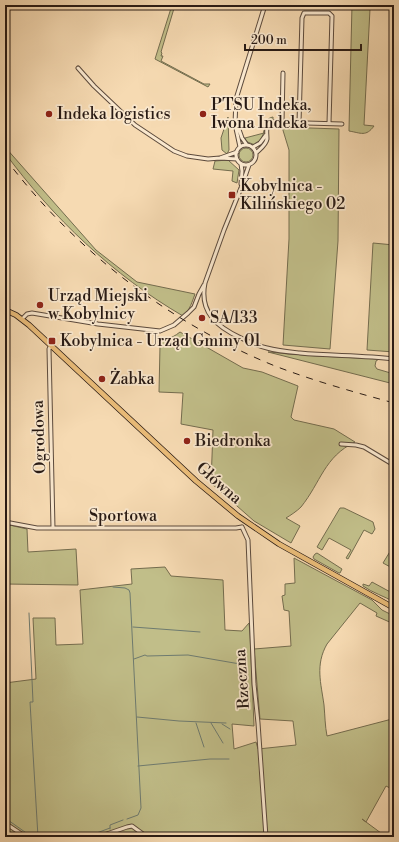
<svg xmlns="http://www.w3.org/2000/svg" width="399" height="842" font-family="'Libre Bodoni',serif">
	<rect width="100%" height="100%" fill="#f6dab2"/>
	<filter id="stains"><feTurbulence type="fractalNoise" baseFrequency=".005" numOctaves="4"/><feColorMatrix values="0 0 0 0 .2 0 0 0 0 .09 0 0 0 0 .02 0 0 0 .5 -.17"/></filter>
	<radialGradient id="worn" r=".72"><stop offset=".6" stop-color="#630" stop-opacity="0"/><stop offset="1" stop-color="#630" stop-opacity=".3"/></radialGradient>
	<path fill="#c1be89" stroke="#746c4e" d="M172 5H175L161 52 162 53 161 56H163L161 61 204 84H210L208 87 155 59Z
		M352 5 370 9 364 125 374 126C366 137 361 133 349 131V129Z
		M228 117 229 150 227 154 222 150 221 138Z
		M273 117V120L267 123C262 133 265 137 255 145L245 141V138L264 133C265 126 265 118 273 117Z
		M282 127 339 129 338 241 330 349 283 345 289 239V150Z
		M5 147 96 250 137 282 195 294C192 302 190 310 183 316 114 276 52 217 5 153Z
		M239 155a7 7 0 1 1 14 0a7 7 0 1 1-14 0Z
		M228 160 239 170 237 183 232 181 233 171 213 169 215 161Z
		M373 243 394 245V352L367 350Z
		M180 332 243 368 262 372 298 386 291 417 294 420 334 429 355 442C324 457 321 482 301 507 297 511 291 515 286 518L300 526 291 543 254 521 211 483 213 430 181 424 183 393 159 392 160 346 154 335C164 340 170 340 180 332Z
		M268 352 317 356 379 359 376 361 375 366 377 369 394 374V384Z
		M340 508H344L373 522 375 529 372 534 364 530 348 559 346 558 351 550 329 538 322 550 317 547Z
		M5 524 27 529 28 552 76 549 78 585 5 584Z
		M394 545V569L383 563Z
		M317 553 342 569 340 573H339L314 559 313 557 315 554Z
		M294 558 372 600 382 610 394 616V624L376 616 377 613 360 603 327 644C315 665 321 683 324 705 325 716 325 726 327 736L392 719 394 721V790L386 786 366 822 362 819 385 836V837H5V683L36 679 33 618H55L56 645 83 644 80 590 132 584 131 569 165 567 171 576 223 580 225 630 242 631 249 623 250 633 254 726 232 724 234 749 256 742 258 749 296 745 293 721 260 719 254 649 291 646 289 611 284 610 282 596 285 595V584L295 583Z
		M372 582 394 594V602C384 596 373 593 363 586V584L369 586Z"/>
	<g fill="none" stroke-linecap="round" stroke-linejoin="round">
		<path stroke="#6e7b70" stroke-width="1" d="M113 587 125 588 129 590 130 593 141 808 138 815 127 819
			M29 613 33 702H30L38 837
			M133 627 200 632
			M134 659 145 655 147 656 188 655 240 664
			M137 717 179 721 226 723
			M196 723 204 747
			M211 723 223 743
			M222 724 230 729
			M138 766 210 759H229
			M5 818 32 837
			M110 829V825L123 820
			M110 834V837
			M86 837 110 828"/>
		<g stroke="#5c4a3c" stroke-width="5">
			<path id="minor" d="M78 68 94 86 135 125 174 151 187 156 208 159 220 158 237 152
				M236 121 242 138 247 145
				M282 122 283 73
				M299 123 302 18 304 13H329L332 16 329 123
				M236 155a10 10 0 1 1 20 0a10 10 0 1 1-20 0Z
				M240 147 235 124 236 99 265 5
				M253 147 260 143 266 135
				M256 153C260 149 266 145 267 139 267 132 265 127 271 122L342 124
				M220 158 237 159
				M241 164 242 171 241 184
				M249 165 241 188 224 230 205 283C199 312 217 327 241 338 249 342 258 346 267 348 277 351 289 352 300 353 331 356 363 355 394 359
				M22 319 27 314 32 313 98 324 160 331 174 325 188 313 194 307 199 294 204 285
				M51 345 49 349 53 528
				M341 444 356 445 364 447 394 465
				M5 522 37 528H236L242 527
				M242 527 248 540 254 684 258 723 266 837
				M5 823 26 837
				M98 837 127 827 132 826 147 837"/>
		</g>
		<g stroke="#281a14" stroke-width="6">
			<path id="primary" d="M5 310 16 315 29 325 196 481 238 516 279 544 394 608"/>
		</g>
		<use href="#minor" stroke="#f9e7cd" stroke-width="3"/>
		<use href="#primary" stroke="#ebbd79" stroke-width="4.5"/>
		<path stroke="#281a14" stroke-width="1" stroke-dasharray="7 7" stroke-linecap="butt" d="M5 158C74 250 169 323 275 366 314 381 354 392 394 403"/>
	</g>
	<g fill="#8f2418" stroke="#f9e7cd" stroke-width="1.5">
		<circle cx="49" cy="114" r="4"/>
		<circle cx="203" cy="114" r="4"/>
		<rect x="228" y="191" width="8" height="8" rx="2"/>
		<circle cx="40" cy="305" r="4"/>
		<circle cx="202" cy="318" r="4"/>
		<rect x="48" y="337" width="8" height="8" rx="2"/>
		<circle cx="102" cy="379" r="4"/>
		<circle cx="187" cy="441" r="4"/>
	</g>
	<g text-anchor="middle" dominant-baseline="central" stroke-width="3.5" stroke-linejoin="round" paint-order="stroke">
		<g font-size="16" fill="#281a14" stroke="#f9e7cd" text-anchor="start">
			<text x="211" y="105">PTSU Indeka,<tspan x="211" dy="18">Iwona Indeka</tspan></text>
			<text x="57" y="114">Indeka logistics</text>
			<text x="240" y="186">Kobylnica -<tspan x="240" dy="18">Kilińskiego 02</tspan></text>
			<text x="48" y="296">Urząd Miejski<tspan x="48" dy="18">w Kobylnicy</tspan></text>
			<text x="210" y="318">SA/133</text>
			<text x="60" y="341">Kobylnica - Urząd Gminy 01</text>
			<text x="110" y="379">Żabka</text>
			<text x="195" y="441">Biedronka</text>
		</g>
		<g font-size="16" fill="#281a14" stroke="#f9e7cd">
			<text transform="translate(39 437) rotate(-92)">Ogrodowa</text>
			<text transform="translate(219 483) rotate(41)">Główna</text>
			<text x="123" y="516">Sportowa</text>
			<text transform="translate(242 679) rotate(-94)">Rzeczna</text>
		</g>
	</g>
	<rect width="399" height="842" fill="none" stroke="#f6dab2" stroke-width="20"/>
	<rect x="6" y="6" width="387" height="830" fill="none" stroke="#281a14" stroke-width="2"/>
	<rect x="10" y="10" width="379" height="822" fill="none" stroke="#281a14"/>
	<path d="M245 44v6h116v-6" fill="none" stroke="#281a14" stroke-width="2"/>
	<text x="251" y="44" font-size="12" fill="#281a14" stroke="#f9e7cd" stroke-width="3" paint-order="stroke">200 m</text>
	<rect width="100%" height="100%" filter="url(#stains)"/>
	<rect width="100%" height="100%" fill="url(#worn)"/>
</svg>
